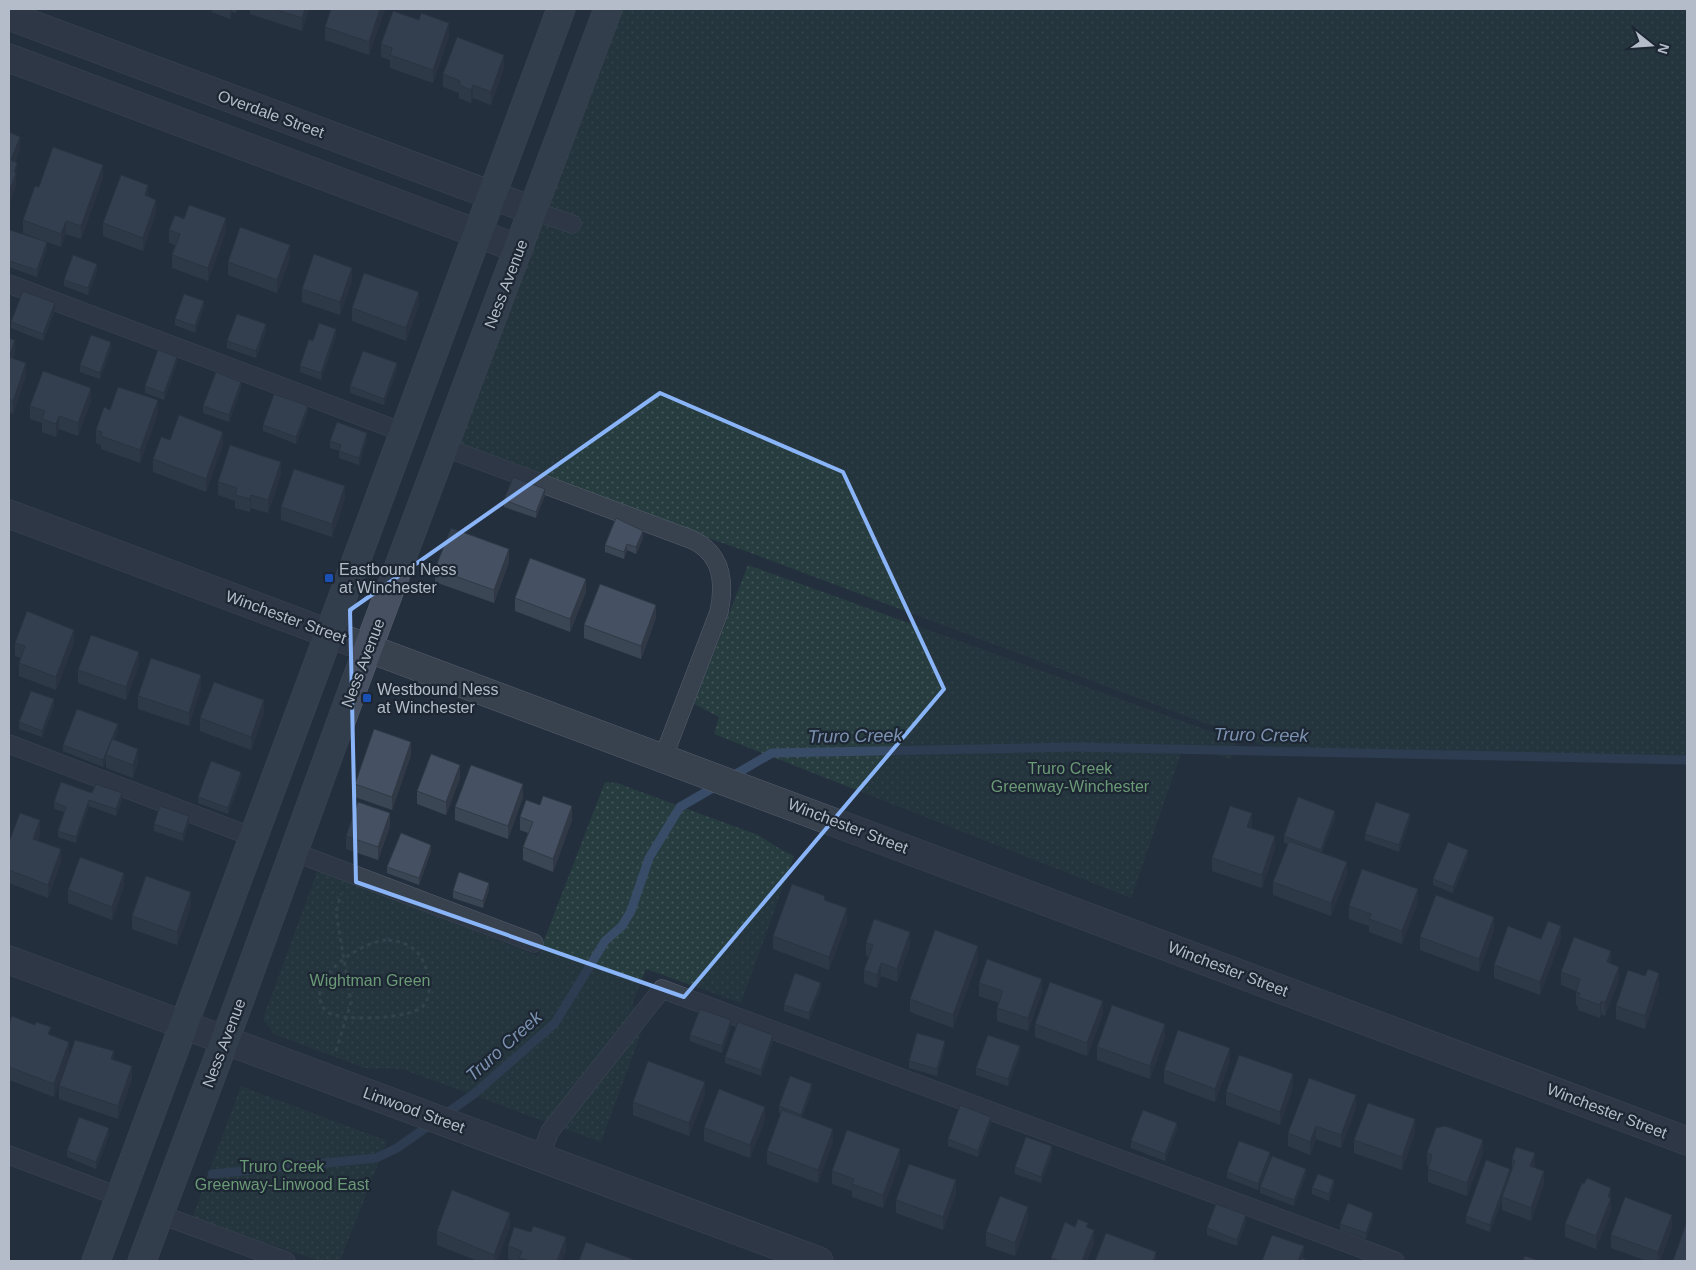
<svg xmlns="http://www.w3.org/2000/svg" width="1696" height="1270" font-family="Arial,sans-serif">
	<defs>
		<pattern id="grass-dots" width="8" height="8" patternUnits="userSpaceOnUse" patternTransform="scale(1.25)"><rect width="8" height="8" fill="#263c3f"/><path d="M2 2h.1M6 6h.1" fill="none" stroke="#435659" stroke-width="1.8" stroke-linecap="round"/></pattern>
	</defs>
	<rect width="100%" height="100%" fill="#242f3e"/>
	<path fill="url(#grass-dots)" d="M608 9H1687V760L1282 752 737 548 444 447Z
		M748 565 1237 741 1231 759 1184 745 1131 898 714 734 719 717 694 704Z
		M605 782 617 783 758 835 782 850 794 856 741 1003 646 969 632 1005 649 1011 601 1142 402 1069 364 1068 274 1034 263 1019 318 869 538 956Z
		M241 1086 387 1141 340 1261H320L192 1218Z"/>
	<g fill="none" stroke-linecap="round" stroke-linejoin="round">
		<path stroke="#394c67" stroke-width="9" d="M729 778 772 753 1075 747 1687 760
			M212 1174 376 1158 397 1148 474 1094 555 1023 605 941 622 926 631 911 649 858 680 807 718 785"/>
		<g stroke="#565f6c" stroke-width="19">
			<path id="service" d="M534 211 572 224
				M9 284 405 433
				M444 447 693 540C723 555 725 583 719 612L663 758
				M9 744 253 837
				M294 852 534 943
				M9 1155 120 1197
				M540 1157 550 1131 662 989 1395 1261
				M159 1214 286 1261"/>
		</g>
		<g stroke="#565f6c" stroke-width="29">
			<path id="minor" d="M9 16 534 211
				M9 58 519 249
				M9 514 1687 1141
				M9 960 819 1261"/>
		</g>
		<g stroke="#565f6c" stroke-width="29">
			<path id="secondary" d="M96 1261 561 9
				M142 1261 235 1013 355 683 608 9"/>
		</g>
		<path stroke="#44595c" stroke-width="3" stroke-dasharray="4 4" stroke-linecap="butt" d="M388 940C406 942 419 948 425 966 430 978 432 996 423 1006 412 1019 342 1022 327 1012 321 1007 319 999 320 992 322 968 366 940 388 940Z
			M336 1051 351 1002 336 912 341 894"/>
		<use href="#service" stroke="#38414e" stroke-width="18"/>
		<use href="#minor" stroke="#38414e" stroke-width="28"/>
		<use href="#secondary" stroke="#465061" stroke-width="28"/>
	</g>
	<path fill="#3b4654" d="M212 9H237L236 13 232 12 230 19 212 12Z
		M250 9H309L302 31 250 14Z
		M385 9 369 55 325 40V27Z
		M449 36 433 83 390 68V60L381 57V44Z
		M504 68 491 105 473 98 471 103 459 98V93L443 87V74Z
		M103 178 81 239 66 234 61 247 23 233V220L39 187Z
		M156 213 143 251 103 236V223Z
		M184 219 226 231 208 281 172 268V255L175 245 169 243V230Z
		M9 233 47 249 37 277 9 267Z
		M290 258 277 293 228 275V262Z
		M97 271 88 295 64 286V280Z
		M352 281 340 315 302 302V289Z
		M419 305 406 341 352 321V308Z
		M204 307 195 333 175 325V319Z
		M55 310 43 341 11 328V322Z
		M266 331 256 358 227 348V341Z
		M336 336 321 380 300 372V366L313 341Z
		M9 338 15 353 13 359 26 376 13 414 9 412Z
		M111 349 100 379 80 372V365Z
		M177 363 164 400 145 393V386Z
		M397 370 384 405 350 393V386Z
		M241 388 229 422 203 413V406Z
		M91 401 78 436 59 429 56 437 42 432V423L30 419V406Z
		M110 410 158 413 140 463 101 449V445L96 443V430Z
		M308 412 296 444 263 431V425Z
		M367 439 359 465 339 458V451L330 448V441Z
		M170 440 223 445 206 492 153 472V459Z
		M281 475 268 513 251 508 250 512 235 508V501L218 495V482Z
		M545 495 536 518 504 507V500Z
		M345 499 332 537 281 520V507Z
		M643 538 636 554 627 550 624 559 605 552V545Z
		M509 562 494 603 435 582V569Z
		M586 592 570 632 515 611V598Z
		M656 618 641 659 584 638V625Z
		M15 643H74L56 690 19 676V663L21 658 15 656Z
		M139 665 126 700 78 683V670Z
		M201 688 189 726 138 709V696Z
		M54 706 42 737 19 729V722Z
		M264 713 251 750 200 731V718Z
		M118 731 114 740 138 762 133 778 106 768V760L103 767 63 751V745Z
		M411 755 392 810 355 797V784Z
		M460 778 446 815 417 804V791Z
		M241 779 228 814 198 803V797Z
		M92 793 122 800 116 816 89 806 76 843 58 837V831L64 812 54 809V802Z
		M523 797 508 839 455 820V807Z
		M520 817 572 820 553 872 523 860V847L528 833 520 830Z
		M1335 818 1322 853 1347 875 1331 916 1273 895V882L1288 844 1284 843V836Z
		M1410 820 1399 852 1365 840V834Z
		M189 822 183 841 154 831V824Z
		M390 826 378 860 346 849V836Z
		M1252 826 1251 828 1275 849 1262 888 1212 871V858Z
		M40 833 38 841 61 862 48 898 9 883V842Z
		M431 851 419 885 387 873V867Z
		M1468 856 1453 893 1433 885V879Z
		M124 886 112 920 68 903V890Z
		M489 889 483 908 453 898V891Z
		M825 900 847 921 829 970 773 949V936Z
		M1418 902 1402 944 1369 932V926L1349 919V906Z
		M191 906 177 945 132 929V916Z
		M1494 930 1479 972 1420 950V937Z
		M1541 939H1561L1540 995 1494 978V965Z
		M866 943 910 945 897 982 881 976 877 988 864 983V970L869 957 866 956Z
		M978 960 953 1028 910 1012V999Z
		M1611 964 1619 980 1605 1016 1601 1014 1600 1018 1578 1010V1006L1576 1005V991L1561 985V972Z
		M979 983 1042 992 1028 1031 997 1021V1008L999 1003 979 996Z
		M1659 986 1645 1029 1616 1019V1006Z
		M821 989 809 1020 784 1011V1005Z
		M1103 1014 1087 1056 1035 1037V1024Z
		M9 1024 51 1035 69 1055 54 1097 9 1080Z
		M731 1027 722 1053 690 1041V1035Z
		M1165 1037 1150 1079 1097 1060V1047Z
		M773 1042 761 1076 725 1063V1057Z
		M945 1047 937 1076 909 1068V1061Z
		M1020 1053 1008 1086 976 1075V1068Z
		M114 1060 132 1079 118 1119 59 1099V1086Z
		M1230 1061 1215 1102 1164 1083V1070Z
		M1293 1087 1280 1125 1226 1105V1092Z
		M812 1090 802 1118 833 1142 818 1183 767 1164V1151L781 1114 779 1113V1106Z
		M705 1095 689 1136 633 1115V1102Z
		M1356 1108 1341 1148 1316 1139 1310 1155 1288 1146V1133Z
		M765 1120 750 1158 704 1141V1128Z
		M991 1123 978 1157 948 1146V1139Z
		M1177 1129 1165 1161 1131 1148V1141Z
		M1415 1132 1402 1170 1354 1153V1140Z
		M109 1135 96 1169 67 1157V1151Z
		M1052 1153 1041 1183 1015 1174V1167Z
		M1427 1153H1483L1467 1196 1428 1182V1167L1427 1166Z
		M1270 1159 1258 1190 1227 1178V1172Z
		M1512 1159 1535 1166 1534 1168 1544 1184 1531 1221 1502 1210V1201L1490 1232 1466 1223V1216L1510 1173 1512 1170Z
		M900 1162 883 1208 852 1197V1191L832 1184V1171Z
		M1306 1175 1294 1206 1260 1193V1187Z
		M1584 1184 1611 1188V1211L1596 1249 1565 1237V1224Z
		M1334 1186 1329 1201 1312 1194V1188Z
		M956 1194 943 1230 896 1213V1200Z
		M1373 1219 1366 1239 1340 1230V1224Z
		M1028 1220 1015 1256 986 1246V1232Z
		M1246 1222 1237 1246 1207 1235V1228Z
		M510 1226 497 1261H478L437 1245V1231Z
		M1075 1227H1088L1094 1243 1087 1261H1051V1258Z
		M1672 1228 1660 1261H1647L1611 1248V1235Z
		M508 1246 566 1250 562 1261H514L508 1259Z"/>
	<path fill="#303945" d="M230 9H232V12L230 19Z
		M305 9H309L302 31V18Z
		M380 9H385L369 55V42Z
		M449 23V36L433 83V70Z
		M504 55V68L491 105V92Z
		M473 85V98L471 103V90Z
		M20 137V150L11 173V160Z
		M17 163 16 186 9 206V193L14 172Z
		M103 165V178L81 239V226Z
		M148 185V198L145 195Z
		M156 200V213L143 251V238Z
		M226 218V231L208 281V268Z
		M66 221V234L61 247V234Z
		M47 242V249L37 277V270Z
		M290 245V258L277 293V280Z
		M97 264V271L88 295V288Z
		M352 268V281L340 315V302Z
		M419 292V305L406 341V328Z
		M204 301V307L195 333V326Z
		M55 303V310L43 341V334Z
		M266 324V331L256 358V351Z
		M336 329V336L321 380V373Z
		M15 340V353L9 370V357Z
		M111 342V349L100 379V373Z
		M177 357V363L164 400V393Z
		M26 363V376L13 414V401Z
		M397 363V370L384 405V399Z
		M241 382V388L229 422V415Z
		M91 388V401L78 436V423Z
		M158 400V413L140 463V450Z
		M308 406V412L296 444V437Z
		M59 416V429L56 437V424Z
		M223 432V445L206 492V479Z
		M367 433V439L359 465V458Z
		M281 462V475L268 513V500Z
		M345 486V499L332 537V524Z
		M545 489V495L536 518V512Z
		M251 495V508L250 512V499Z
		M643 531V538L636 554V547Z
		M627 544V550L624 559V552Z
		M509 549V562L494 603V590Z
		M586 579V592L570 632V619Z
		M656 605V618L641 659V646Z
		M74 630V643L56 690V677Z
		M139 652V665L126 700V687Z
		M201 675V688L189 726V713Z
		M54 699V706L42 737V731Z
		M264 700V713L251 750V737Z
		M118 724V731L108 756 106 755V760L103 767V760Z
		M411 742V755L392 810V797Z
		M138 749V762L133 778V765Z
		M460 765V778L446 815V802Z
		M241 772V779L228 814V808Z
		M523 784V797L508 839V826Z
		M122 793V800L116 816V809Z
		M89 800V806L76 843V837Z
		M572 806V820L553 872V859Z
		M1335 811V818L1321 856V850Z
		M390 813V826L378 860V847Z
		M1252 813V826L1247 840V827Z
		M1410 814V820L1399 852V845Z
		M189 816V822L183 841V834Z
		M40 820V833L33 852V839Z
		M1275 836V849L1262 888V875Z
		M431 845V851L419 885V878Z
		M61 849V862L48 898V885Z
		M1468 850V856L1453 893V887Z
		M1347 862V875L1331 916V903Z
		M124 873V886L112 920V907Z
		M489 883V889L483 908V901Z
		M1418 889V902L1402 944V931Z
		M191 892V906L177 945V932Z
		M847 908V921L829 970V957Z
		M1494 917V930L1479 972V959Z
		M1561 926V939L1540 995V982Z
		M910 932V945L897 982V969Z
		M978 946V960L953 1028V1015Z
		M1611 951V964L1607 962Z
		M881 963V976L877 988V975Z
		M1619 967V980L1605 1016V1003Z
		M1659 973V986L1645 1029V1016Z
		M1042 979V992L1028 1031V1018Z
		M821 983V989L809 1020V1013Z
		M1103 1001V1014L1087 1056V1043Z
		M1601 1001V1014L1600 1018V1005Z
		M731 1020V1027L722 1053V1046Z
		M1165 1024V1037L1150 1079V1066Z
		M773 1035V1042L761 1076V1070Z
		M945 1041V1047L937 1076V1069Z
		M69 1042V1055L54 1097V1084Z
		M1020 1046V1053L1008 1086V1079Z
		M1230 1048V1061L1215 1102V1089Z
		M114 1051V1064L111 1059Z
		M132 1066V1079L118 1119V1106Z
		M1293 1074V1087L1280 1125V1112Z
		M705 1082V1095L689 1136V1123Z
		M812 1084V1090L801 1121V1115Z
		M1356 1095V1108L1341 1148V1135Z
		M765 1107V1120L750 1158V1145Z
		M991 1117V1123L978 1157V1151Z
		M1415 1119V1132L1402 1170V1157Z
		M1177 1123V1129L1165 1161V1154Z
		M1316 1126V1139L1310 1155V1142Z
		M109 1128V1135L96 1169V1162Z
		M833 1129V1142L818 1183V1170Z
		M1483 1140V1153L1467 1196V1183Z
		M1052 1146V1153L1041 1183V1177Z
		M900 1149V1162L883 1208V1195Z
		M1270 1152V1159L1258 1190V1184Z
		M1535 1153V1166L1530 1179V1166Z
		M1306 1169V1175L1294 1206V1200Z
		M1510 1169V1176L1502 1197V1201L1490 1232V1225Z
		M1544 1171V1184L1531 1221V1208Z
		M956 1180V1194L943 1230V1217Z
		M1334 1180V1186L1329 1201V1194Z
		M1611 1188V1211L1596 1249V1236L1608 1197Z
		M1028 1207V1220L1015 1256V1243Z
		M510 1213V1226L497 1261H494V1255Z
		M1373 1213V1219L1366 1239V1233Z
		M1246 1215V1222L1237 1246V1240Z
		M1672 1215V1228L1660 1261H1658V1252Z
		M1094 1230V1243L1087 1261H1082Z
		M566 1237V1250L562 1261H557Z
		M1304 1246V1253L1301 1261H1298Z
		M1156 1252V1261H1153Z"/>
	<path fill="#455162" stroke="#303945" d="M274 9H305L302 18Z
		M331 9H380L369 42 325 27Z
		M393 11 419 20 421 13 449 23 433 70 390 55 392 48 381 44Z
		M457 37 504 55 491 92 473 85 471 90 459 85 460 81 443 74Z
		M9 132 20 137 11 160 17 163 14 172 16 173 9 193Z
		M53 147 103 165 81 226 66 221 61 234 23 220 35 186 39 187Z
		M121 175 148 185 145 195 156 200 143 238 103 223Z
		M189 205 226 218 208 268 172 255 180 234 169 230 175 215 184 219Z
		M240 227 290 245 277 280 228 262Z
		M10 230 47 242 37 270 9 261V233Z
		M314 254 352 268 340 302 302 289Z
		M73 255 97 264 88 288 64 280Z
		M364 273 419 292 406 328 352 308Z
		M23 291 55 303 43 334 11 322Z
		M184 294 204 301 195 326 175 319Z
		M237 314 266 324 256 351 227 341Z
		M319 323 336 329 321 373 300 366 309 339 313 341Z
		M91 335 111 342 100 373 80 365Z
		M9 338 15 340 9 357 26 363 13 401 9 399Z
		M158 350 177 357 164 393 145 386Z
		M363 351 397 363 384 399 350 386Z
		M43 371 91 388 78 423 59 416 56 424 42 419 45 411 30 406Z
		M216 372 241 382 229 415 203 406Z
		M118 387 158 400 140 450 101 436 102 432 96 430 104 407 110 410Z
		M274 394 308 406 296 437 263 425Z
		M179 415 223 432 206 479 153 459 161 437 170 440Z
		M337 422 367 433 359 458 339 451 341 445 330 441Z
		M230 445 281 462 268 500 251 495 250 499 235 495 237 488 218 482Z
		M294 469 345 486 332 524 281 507Z
		M513 477 545 489 536 512 504 500Z
		M616 518 643 531 636 547 627 544 624 552 605 545Z
		M451 528 509 549 494 590 435 569Z
		M530 558 586 579 570 619 515 598Z
		M600 584 656 605 641 646 584 625Z
		M27 611 74 630 56 677 19 663 25 646 15 643Z
		M91 635 139 652 126 687 78 670Z
		M151 658 201 675 189 713 138 696Z
		M214 682 264 700 251 737 200 718Z
		M31 691 54 699 42 731 19 722Z
		M77 709 118 724 103 760 63 745Z
		M374 729 411 742 392 797 355 784Z
		M112 739 138 749 133 765 106 755Z
		M431 754 460 765 446 802 417 791Z
		M211 761 241 772 228 808 198 797Z
		M471 765 523 784 508 826 455 807Z
		M61 782 92 793 96 784 122 793 116 809 89 800 76 837 58 831 66 807 54 802Z
		M543 796 572 806 553 859 523 847 533 822 520 817 526 800 540 805Z
		M1298 797 1335 811 1321 850 1284 836Z
		M358 802 390 813 378 847 346 836Z
		M1376 802 1410 814 1399 845 1365 834Z
		M160 806 189 816 183 834 154 824Z
		M1230 806 1252 813 1247 827 1275 836 1262 875 1212 858Z
		M20 813 40 820 33 839 61 849 48 885 9 870V842Z
		M401 833 431 845 419 878 387 867Z
		M1289 841 1347 862 1331 903 1273 882Z
		M1448 842 1468 850 1453 887 1433 879Z
		M80 857 124 873 112 907 68 890Z
		M1362 869 1418 889 1402 931 1369 919 1371 914 1349 906Z
		M459 872 489 883 483 901 453 891Z
		M146 876 191 892 177 932 132 916Z
		M792 884 825 896 824 900 847 908 829 957 773 936Z
		M1436 895 1494 917 1479 959 1420 937Z
		M874 919 910 932 897 969 881 963 877 975 864 970 873 945 866 943Z
		M1548 921 1561 926 1540 982 1494 965 1508 926 1541 939Z
		M935 930 978 946 953 1015 910 999Z
		M1574 937 1611 951 1607 962 1619 967 1605 1003 1601 1001 1600 1005 1578 997 1580 993 1576 992 1580 979 1561 972Z
		M987 959 1042 979 1028 1018 997 1008 1003 991 979 983Z
		M1648 969 1659 973 1645 1016 1616 1006 1628 970 1645 976Z
		M795 973 821 983 809 1013 784 1005Z
		M1050 982 1103 1001 1087 1043 1035 1024Z
		M1112 1005 1165 1024 1150 1066 1097 1047Z
		M700 1009 731 1020 722 1046 690 1035Z
		M12 1016 35 1025 36 1022 51 1027 48 1034 69 1042 54 1084 9 1067V1024Z
		M738 1022 773 1035 761 1070 725 1057Z
		M1178 1030 1230 1048 1215 1089 1164 1070Z
		M917 1033 945 1041 937 1069 909 1061Z
		M988 1035 1020 1046 1008 1079 976 1068Z
		M75 1040 114 1051 111 1059 132 1066 118 1106 59 1086Z
		M1239 1055 1293 1074 1280 1112 1226 1092Z
		M648 1061 705 1082 689 1123 633 1102Z
		M790 1076 812 1084 801 1115 779 1106Z
		M1309 1078 1356 1095 1341 1135 1316 1126 1310 1142 1288 1133Z
		M719 1089 765 1107 750 1145 704 1128Z
		M1368 1103 1415 1119 1402 1157 1354 1140Z
		M960 1105 991 1117 978 1151 948 1139Z
		M782 1110 833 1129 818 1170 767 1151Z
		M1143 1110 1177 1123 1165 1154 1131 1141Z
		M79 1117 109 1128 96 1162 67 1151Z
		M1445 1126 1483 1140 1467 1183 1428 1169 1432 1155 1427 1153 1436 1128Z
		M847 1130 900 1149 883 1195 852 1184 854 1179 832 1171Z
		M1026 1137 1052 1146 1041 1177 1015 1167Z
		M1239 1141 1270 1152 1258 1184 1227 1172Z
		M1516 1147 1535 1153 1530 1166 1544 1171 1531 1208 1502 1197 1515 1161 1512 1159Z
		M1272 1156 1306 1169 1294 1200 1260 1187Z
		M1486 1160 1510 1169 1490 1225 1466 1216Z
		M909 1164 956 1180 943 1217 896 1200Z
		M1318 1174 1334 1180 1329 1194 1312 1188Z
		M1587 1178 1611 1188 1608 1197 1611 1198 1596 1236 1565 1224 1582 1183 1584 1184Z
		M452 1190 510 1213 494 1255 437 1231Z
		M1000 1196 1028 1207 1015 1243 986 1232Z
		M1625 1197 1672 1215 1658 1252 1611 1235Z
		M1348 1203 1373 1213 1366 1233 1340 1224Z
		M1216 1204 1246 1215 1237 1240 1207 1228Z
		M1078 1219 1088 1223 1086 1227 1094 1230 1082 1261H1060L1051 1258 1065 1222 1075 1227Z
		M1687 1221V1261H1673Z
		M533 1226 566 1237 557 1261H530L519 1258 522 1251 508 1246 514 1227 531 1232Z
		M1106 1233 1156 1252 1153 1261H1095Z
		M1272 1235 1304 1246 1298 1261H1262Z
		M586 1242 637 1261H579Z
		M1525 1256 1540 1261H1523Z
		M1302 1258 1310 1261H1301Z"/>
	<path d="M0 0H1696V1270H0ZM660 393 843 472 944 689 684 997 356 882 350 610Z" fill="#242f3e" fill-opacity=".55" fill-rule="evenodd"/>
	<path fill="none" stroke="#8ab4f8" stroke-width="4" stroke-linejoin="round" d="M660 393 843 472 944 689 684 997 356 882 350 610Z"/>
	<g fill="#1a4fb4" stroke="#1d2633" stroke-width="2">
		<rect x="324" y="573" width="10" height="10" rx="2.5"/>
		<rect x="362" y="693" width="10" height="10" rx="2.5"/>
	</g>
	<g text-anchor="middle" dominant-baseline="central" stroke-width="4.5" stroke-linejoin="round" paint-order="stroke">
		<g font-size="16" fill="#b4bcc9" stroke="#1d2633">
			<text transform="translate(271 114) rotate(20)">Overdale Street</text>
			<text transform="translate(506 284) rotate(-69)">Ness Avenue</text>
			<text transform="translate(286 617) rotate(20)">Winchester Street</text>
			<text transform="translate(363 663) rotate(-69)">Ness Avenue</text>
			<text transform="translate(848 826) rotate(21)">Winchester Street</text>
			<text transform="translate(1228 969) rotate(21)">Winchester Street</text>
			<text transform="translate(224 1043) rotate(-69)">Ness Avenue</text>
			<text transform="translate(414 1110) rotate(20)">Linwood Street</text>
			<text transform="translate(1607 1111) rotate(21)">Winchester Street</text>
		</g>
		<g font-size="16" fill="#b4bcc9" stroke="#1d2633" text-anchor="start">
			<text x="339" y="569">Eastbound Ness<tspan x="339" dy="18">at Winchester</tspan></text>
			<text x="377" y="689">Westbound Ness<tspan x="377" dy="18">at Winchester</tspan></text>
		</g>
		<g font-size="16" fill="#6b9a76" stroke="#1d2633">
			<text x="1070" y="768">Truro Creek<tspan x="1070" dy="18">Greenway-Winchester</tspan></text>
			<text x="370" y="980">Wightman Green</text>
			<text x="282" y="1166">Truro Creek<tspan x="282" dy="18">Greenway-Linwood East</tspan></text>
		</g>
		<g font-size="18" font-style="italic" fill="#7c92b1" stroke="#1d2633">
			<text transform="translate(1261 735) rotate(1)">Truro Creek</text>
			<text transform="translate(855 736) rotate(-1)">Truro Creek</text>
			<text transform="translate(504 1046) rotate(-42)">Truro Creek</text>
		</g>
	</g>
	<rect width="1696" height="1270" fill="none" stroke="#b4bcc9" stroke-width="20"/>
	<g transform="translate(1651 45) rotate(107)" stroke="#1d2633" stroke-width="4" paint-order="stroke">
	<path d="M0-4L9 19L0 12L-9 19Z" fill="#b4bcc9"/>
	<text y="-8" font-size="14" font-weight="bold" text-anchor="middle" fill="#b4bcc9">N</text>
	</g>
</svg>
